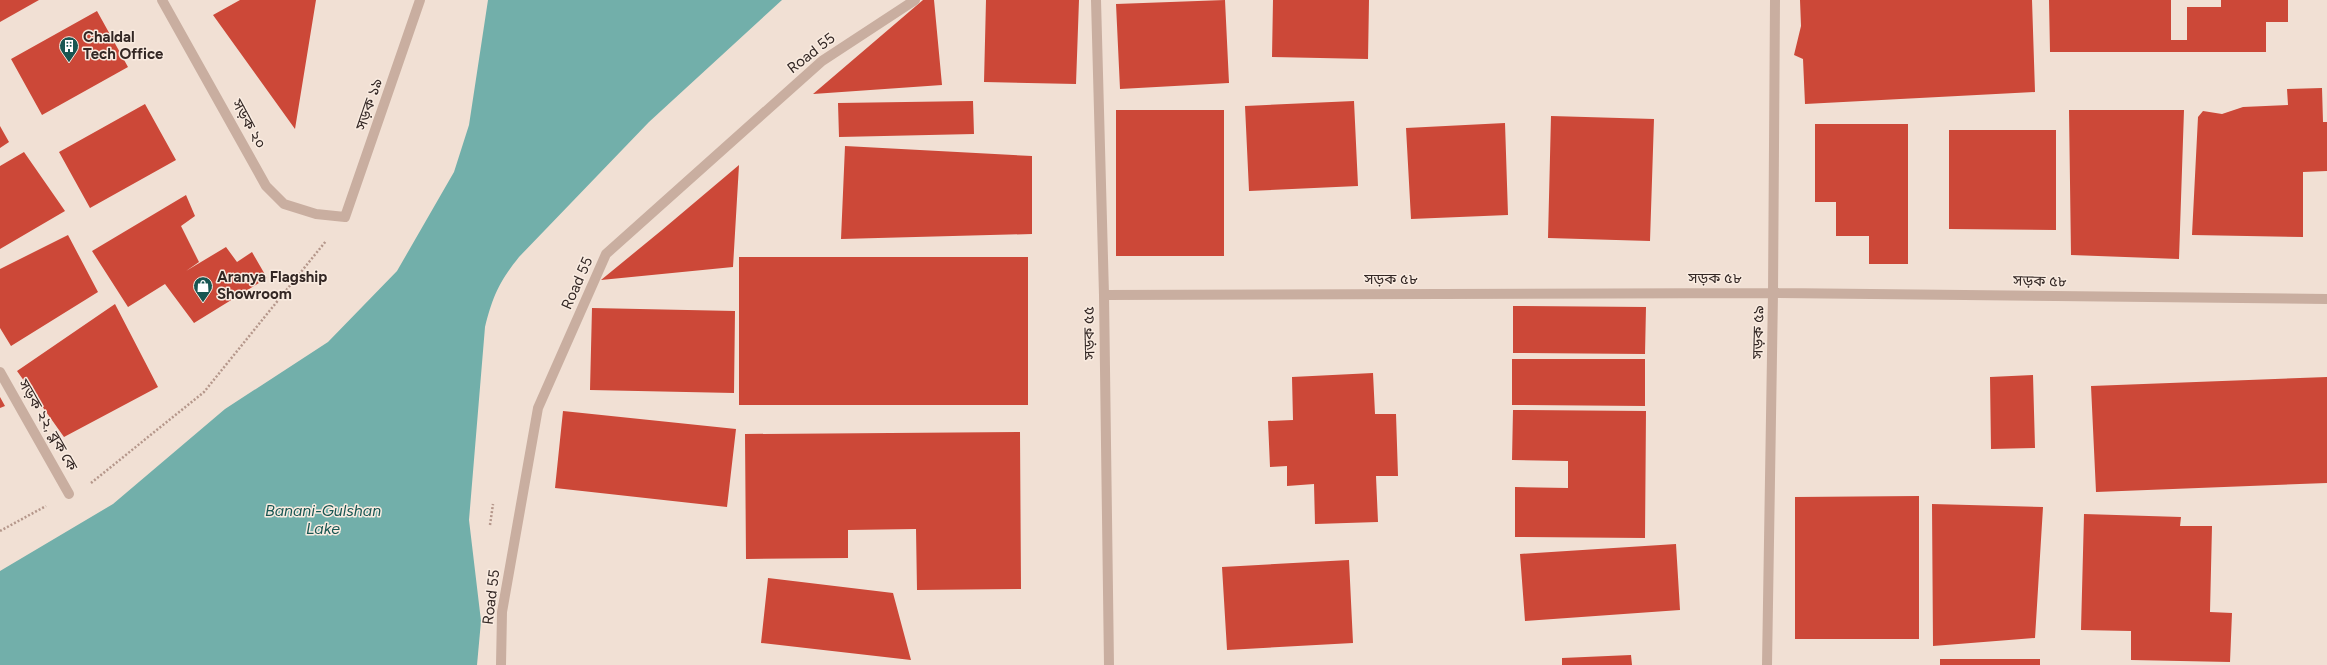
<svg xmlns="http://www.w3.org/2000/svg" width="2327" height="665" font-family="Figtree,'Noto Sans Bengali',sans-serif">
	<rect width="100%" height="100%" fill="#f1e0d4"/>
	<path fill="#72afaa" d="M488 0H782L649 122 519 257C499 282 493 296 485 327L469 520 481 621 477 665H0V571L113 504 225 409 328 342 397 271 454 172 469 125Z"/>
	<path fill="#cc4838" d="M0 0H39L0 22Z
		M240 0H316L295 129 213 15Z
		M923 0H934L942 85 813 94Z
		M986 0H1079L1076 84 984 82Z
		M1225 0 1229 83 1120 89 1116 4Z
		M1273 0H1369L1368 59 1272 57Z
		M1800 0H2032L2035 92 1805 104 1803 59 1794 55 1801 26Z
		M2049 0H2171V40H2187V7H2221V0H2288V22H2266V52H2050Z
		M97 11 128 67 42 115 11 59Z
		M2322 88 2323 122H2327V171L2303 172V237L2192 235 2198 117 2203 111 2222 114 2243 107 2288 105 2287 89Z
		M973 101 974 134 839 137 838 103Z
		M1354 101 1358 186 1249 191 1245 106Z
		M145 104 176 160 90 208 59 152Z
		M1116 110H1224V256H1116Z
		M2069 110H2184L2179 259 2071 255Z
		M1551 116 1654 119 1650 241 1548 238Z
		M1505 123 1508 215 1411 219 1406 128Z
		M1815 124H1908V264H1869V236H1836V202H1815Z
		M0 126 9 142 0 148Z
		M1949 130H2056V230L1949 229Z
		M845 146 1032 156V234L841 239Z
		M24 152 65 211 0 249V166Z
		M739 165 733 267 601 280 662 230Z
		M186 195 195 216 181 226 199 262 186 271 226 247 237 262 252 252 267 278 194 323 165 284 128 307 92 251Z
		M68 235 98 292 11 346 0 328V269Z
		M739 257H1028V405H739Z
		M115 304 158 387 64 437 17 371Z
		M1513 306 1646 307 1645 354 1513 353Z
		M592 308 735 311 734 393 590 390Z
		M1512 359H1645V406L1512 405Z
		M1373 373 1375 414H1396L1398 476H1376L1378 522 1315 524 1314 484 1287 486V466L1270 467 1268 421 1293 420 1292 377Z
		M2033 375 2035 448 1991 449 1990 377Z
		M2327 377V483L2096 492 2091 386Z
		M0 397 5 406 0 408Z
		M1513 410 1646 411 1645 538 1515 537V487L1568 488V461L1512 460Z
		M563 411 736 429 727 507 555 488Z
		M1020 432 1021 589 917 590 916 529 848 530V558L746 559 745 434Z
		M1919 496V639H1795V497Z
		M1932 504 2043 507 2035 638 1933 646Z
		M2084 514 2181 517 2180 526H2212L2210 612 2232 613 2230 662 2131 660V631L2081 630Z
		M1676 544 1680 610 1525 621 1520 554Z
		M1349 560 1353 643 1227 650 1222 567Z
		M768 578 893 593 911 660 761 643Z
		M1631 655 1632 665H1562V658Z
		M1940 659H2040V665H1940Z"/>
	<g fill="none" stroke-linecap="round" stroke-linejoin="round">
		<path stroke="#b5978b" stroke-width="2.5" stroke-dasharray="2 2" stroke-linecap="butt" d="M91 483 204 392 326 241
			M490 525 493 504
			M0 531 46 506"/>
		<path stroke="#c9aea0" stroke-width="10" d="M162 0 266 186 284 204 316 214 345 217 420 0
			M1096 0 1104 295 1109 665
			M1104 295 1773 293 2327 299
			M0 372 69 494
			M501 665 502 612 538 408 606 254 822 61 915 0
			M1767 665 1773 293 1775 0"/>
	</g>
	<defs>
		<g id="building-pin" transform="scale(1)"><path d="M0 17L-7.5 6A9.5 9.5 0 1 1 7.5 6Z" fill="#185652" stroke="#f9ebe0"/><path d="M-4-6H4V6H1V3H-1V6H-4ZM-2.5-4.3h1.7v1.8h-1.7ZM.8-4.3h1.7v1.8H.8ZM-2.5-1h1.7V.8h-1.7ZM.8-1h1.7V.8H.8Z" fill="#fff"/></g>
		<g id="shop-pin" transform="scale(1)"><path d="M0 17L-7.5 6A9.5 9.5 0 1 1 7.5 6Z" fill="#185652" stroke="#f9ebe0"/><path d="M-5-2.5h2.3a2.7 3.5 0 0 1 5.4 0H5L5.5 6h-11ZM-1.5-2.5h3a1.5 2.3 0 0 0-3 0Z" fill="#fff"/></g>
	</defs>
	<g fill-rule="evenodd">
		<use href="#building-pin" x="69" y="46"/>
		<use href="#shop-pin" x="203" y="286"/>
	</g>
	<g text-anchor="middle" dominant-baseline="central" stroke-width="3" stroke-linejoin="round" paint-order="stroke">
		<g font-size="15" font-weight="bold" fill="#332724" stroke="#f9ebe0" text-anchor="start">
			<text x="83" y="37">Chaldal<tspan x="83" dy="17">Tech Office</tspan></text>
			<text x="217" y="277">Aranya Flagship<tspan x="217" dy="17">Showroom</tspan></text>
		</g>
		<g font-size="15" fill="#332724" stroke="#f9ebe0">
			<text transform="translate(811 53) rotate(-38)">Road 55</text>
			<text transform="translate(369 104) rotate(-71)">সড়ক ১৯</text>
			<text transform="translate(249 124) rotate(61)">সড়ক ২০</text>
			<text x="1715" y="278">সড়ক ৫৮</text>
			<text x="1391" y="279">সড়ক ৫৮</text>
			<text transform="translate(2040 281) rotate(1)">সড়ক ৫৮</text>
			<text transform="translate(577 283) rotate(-66)">Road 55</text>
			<text transform="translate(1758 332) rotate(-89)">সড়ক ৫৯</text>
			<text transform="translate(1089 333) rotate(-91)">সড়ক ৫৫</text>
			<text transform="translate(48 425) rotate(60)">সড়ক ২২, ব্লক কে</text>
			<text transform="translate(491 597) rotate(-83)">Road 55</text>
		</g>
		<g font-size="16" font-style="italic" fill="#185652" stroke="#f9ebe0">
			<text x="323" y="510">Banani-Gulshan<tspan x="323" dy="18">Lake</tspan></text>
		</g>
	</g>
</svg>
